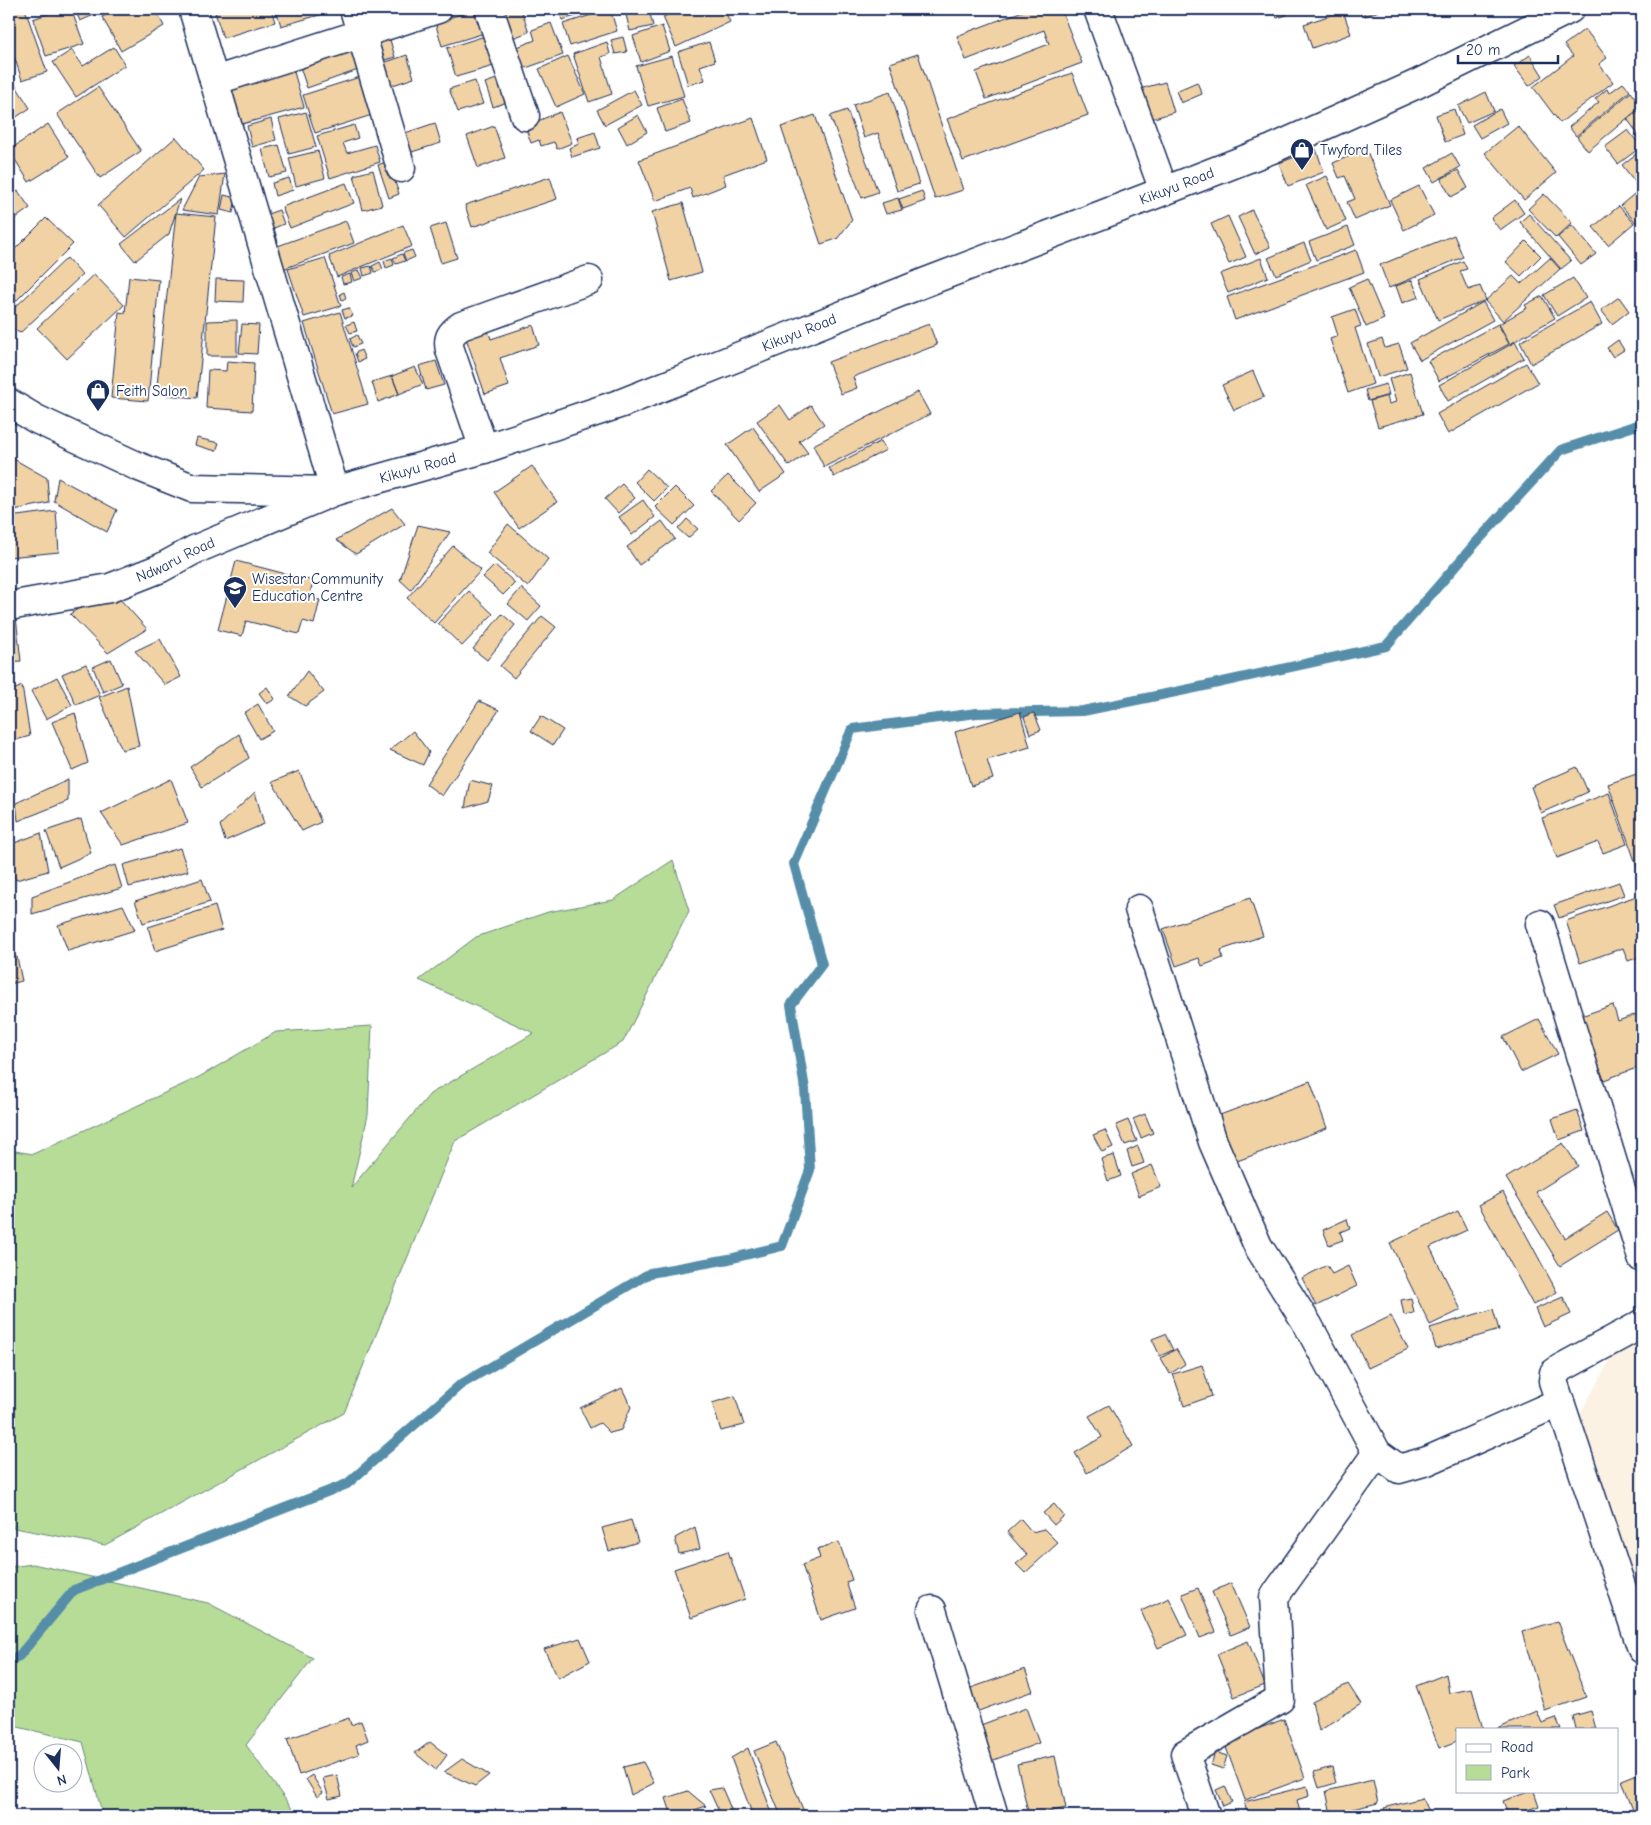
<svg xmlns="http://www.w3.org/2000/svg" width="1651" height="1825" font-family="'Comic Neue',sans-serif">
	<rect width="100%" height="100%" fill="#fff"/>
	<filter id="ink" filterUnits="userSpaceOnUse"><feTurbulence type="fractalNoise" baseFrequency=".02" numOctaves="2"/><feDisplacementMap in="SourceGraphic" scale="10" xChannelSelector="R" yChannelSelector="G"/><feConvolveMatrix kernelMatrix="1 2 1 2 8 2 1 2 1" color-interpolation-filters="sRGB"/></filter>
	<g filter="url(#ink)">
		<path fill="#fbf2e4" d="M1642 1338V1614L1577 1419 1618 1345Z"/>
		<path fill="#b7dc97" stroke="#69867a" d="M673 860 689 911 623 1042 455 1141 344 1413 105 1545 9 1527V1150L33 1154 199 1077 276 1032 372 1026 368 1115 351 1188 430 1094 534 1033 419 980 476 937 548 912 613 900Z
			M33 1564 208 1603 313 1658 246 1745 293 1810V1816H103L83 1742 9 1725V1567Z"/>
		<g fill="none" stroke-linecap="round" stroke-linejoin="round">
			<path stroke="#578eaa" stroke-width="10" d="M9 1660 19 1656 74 1590 347 1484 460 1385 650 1273 729 1259 782 1246 810 1170 805 1089 791 1005 822 964 794 864 852 729 977 713 1083 711 1195 688 1386 646 1473 546 1561 450 1634 426 1642 427"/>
		</g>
		<path fill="#f1d2a4" stroke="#1b2f5e" d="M9 9H25L47 72 22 80 9 41Z
			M62 9H71L84 44 46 56 33 19Z
			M75 9H108L80 21Z
			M117 9H155L164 26 121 51 102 17Z
			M214 9H271L275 22 223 38Z
			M276 9H329L330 12 281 26Z
			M478 9 488 32 442 46 435 22Z
			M500 9H521L529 32 510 39Z
			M559 9H596L597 10 562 20Z
			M610 9 617 31 570 46 563 24Z
			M649 9 653 26 630 31 626 15Z
			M681 9H724L730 22 676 47 663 17Z
			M1028 9H1061L1082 63 986 99 976 72 1049 44 1044 30 966 60 957 36Z
			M1274 9H1285L1287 15 1277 18Z
			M1362 9H1384L1365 16Z
			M1343 11 1351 34 1312 48 1304 24Z
			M551 23 563 55 523 69 515 48 535 40 532 30Z
			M662 26 670 51 641 62 633 36Z
			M1585 29 1607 58 1599 64 1613 82 1560 123 1533 87 1573 56 1564 45Z
			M488 35 497 65 456 77 447 48Z
			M389 36 395 57 374 63 368 42Z
			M623 37 627 52 615 54 611 40Z
			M607 42 610 54 601 57 612 94 589 102 573 54Z
			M709 42 715 61 700 66 705 80 688 85 678 52Z
			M348 44 358 70 307 88 298 61Z
			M114 47 125 65 76 97 53 62 72 50 83 66Z
			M918 54 963 190 935 199 890 63Z
			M407 55 414 78 381 89 374 66Z
			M1530 55 1543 76 1529 86 1514 66Z
			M568 56 585 94 556 107 539 69Z
			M672 56 684 96 648 106 636 66Z
			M292 65 304 107 242 124 230 83Z
			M1072 73 1088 115 963 161 947 119Z
			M9 75 30 108 9 122Z
			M505 76 513 100 493 107 485 83Z
			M1642 76V88L1637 79Z
			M360 77 372 115 315 133 303 95Z
			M475 81 483 104 458 112 449 89Z
			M1165 82 1174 112 1145 121 1136 90Z
			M1197 82 1202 94 1181 103 1176 91Z
			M1623 83 1630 91 1576 136 1569 127 1599 102 1595 99 1607 89 1609 93Z
			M98 87 141 151 100 178 57 114Z
			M634 90 642 105 605 125 597 110Z
			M890 92 919 184 897 191 878 133 864 138 853 105Z
			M1486 92 1494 111 1467 123 1458 106Z
			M1631 92 1642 106 1588 151 1577 137Z
			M682 99 691 123 665 132 657 108Z
			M1642 108V139L1627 119Z
			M1454 109 1463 135 1445 142 1436 115Z
			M1500 109 1507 123 1480 138 1472 125Z
			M847 110 878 192 862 198 830 116Z
			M306 112 316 147 289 154 279 119Z
			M560 112 572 143 557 149 554 142 541 146 539 140 531 143 525 126Z
			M638 115 647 132 627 144 618 127Z
			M815 115 852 220 837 239 821 244 781 127Z
			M753 118 767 159 723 175 726 185 693 198 690 188 655 201 639 160Z
			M271 119 276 140 252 147 247 126Z
			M435 123 441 143 405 154 399 135Z
			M48 124 69 157 29 182 9 150Z
			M354 125 358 138 343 143 347 153 375 145 380 162 330 178 317 136Z
			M494 126 505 158 478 168 467 136Z
			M1518 126 1556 173 1524 200 1485 153Z
			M1628 130 1641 147 1618 164 1605 147Z
			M595 132 600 148 572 157 569 148 579 144 577 138Z
			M176 137 204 170 126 237 98 205Z
			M279 145 287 173 269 177 262 149Z
			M1316 149 1324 172 1288 186 1279 163Z
			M1366 149 1390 205 1355 220 1347 202 1355 199 1345 176 1339 178 1333 163Z
			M1641 150 1642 151V191L1622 165Z
			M318 151 325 178 296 186 289 158Z
			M1452 153 1460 167 1434 182 1426 168Z
			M388 161 399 194 389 198 378 165Z
			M373 170 382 205 363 210 354 175Z
			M1458 170 1468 188 1451 197 1441 179Z
			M225 174 219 215 182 210 199 177Z
			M1327 176 1346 221 1326 230 1306 185Z
			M550 177 557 199 472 227 465 205Z
			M289 178 293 190 275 196 272 183Z
			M346 183 354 203 290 228 282 207Z
			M1419 186 1434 215 1404 230 1390 200Z
			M1640 189 1642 192V218L1636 223 1621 205Z
			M18 191 30 208 9 223V197Z
			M922 191 925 201 903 209 899 199Z
			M1544 194 1572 223 1556 238 1528 209Z
			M224 195 236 198 233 213 221 210Z
			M898 198 902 210 886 214 882 203Z
			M180 199 169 234 135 261 121 244Z
			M1515 200 1524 213 1500 230 1491 218Z
			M683 203 702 272 671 281 652 212Z
			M1619 206 1634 223 1608 245 1593 227Z
			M279 210 284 224 274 228 278 242 269 245 259 217Z
			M1252 210 1270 247 1255 254 1238 217Z
			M176 213 216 217 197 398 156 394Z
			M1529 214 1571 261 1561 269 1520 222Z
			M1228 216 1246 257 1229 264 1211 224Z
			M46 218 73 244 9 308V255Z
			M346 221 354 243 283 269 275 247Z
			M446 223 457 258 441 263 430 228Z
			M403 225 412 246 337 277 329 256Z
			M1572 225 1596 254 1581 265 1558 237Z
			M1348 227 1355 245 1316 260 1309 242Z
			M1454 235 1463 257 1389 288 1380 265Z
			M1526 241 1541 256 1521 276 1506 262Z
			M1304 243 1311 260 1276 275 1268 258Z
			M412 250 415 257 406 261 403 253Z
			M1356 250 1364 272 1235 320 1227 297Z
			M402 254 405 261 396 264 393 258Z
			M67 258 82 275 20 333 9 327V313Z
			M325 258 341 306 304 317 288 269Z
			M392 258 394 265 386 268 384 261Z
			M1261 258 1268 277 1228 293 1220 274Z
			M1550 258 1560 269 1503 321 1485 301 1513 276 1521 284Z
			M1463 261 1467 269 1460 271 1468 290 1480 286 1486 300 1438 320 1420 279Z
			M380 262 383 269 375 272 372 266Z
			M371 266 373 273 364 276 362 268Z
			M359 270 363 278 354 281 351 273Z
			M94 274 124 305 67 359 37 328Z
			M350 274 352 282 343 284 341 277Z
			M129 277 159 280 148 401 111 398 119 312 125 313Z
			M1573 278 1586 298 1557 316 1544 295Z
			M216 279 244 280 243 302 215 301Z
			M1367 279 1384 319 1366 327 1349 287Z
			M1412 280 1419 297 1402 303 1396 286Z
			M344 292 346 298 342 300 340 294Z
			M1542 296 1555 318 1510 344 1499 324 1527 308 1525 305Z
			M1619 297 1629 311 1612 324 1601 310Z
			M1483 302 1493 320 1420 360 1410 343Z
			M1590 302 1602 324 1531 364 1520 342Z
			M349 308 353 316 345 318 342 310Z
			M1355 309 1361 326 1355 328 1373 384 1348 393 1330 339 1338 336 1332 317Z
			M340 312 368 404 332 414 304 323Z
			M237 320V356H207V321Z
			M354 322 357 331 350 333 346 325Z
			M242 324 259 325 257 354 239 353Z
			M929 324 937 345 853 377 857 388 841 394 828 362Z
			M1498 324 1509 344 1439 381 1428 361Z
			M533 325 539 345 500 358 509 386 485 394 466 338 488 330 491 339Z
			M357 335 361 344 353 347 350 339Z
			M1382 339 1385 348 1399 344 1407 368 1378 377 1368 344Z
			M1618 340 1624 350 1613 357 1607 348Z
			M1515 342 1524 358 1448 401 1439 385Z
			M361 350 365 359 358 362 355 353Z
			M227 361 254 363 252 411 206 408 208 370 226 371Z
			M436 361 444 385 426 390 419 366Z
			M1526 363 1538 383 1448 434 1437 414Z
			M415 367 423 384 399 394 392 376Z
			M1253 371 1264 397 1234 410 1222 385Z
			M1410 372 1423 414 1378 427 1370 401 1387 396 1389 404 1396 402 1389 379Z
			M392 376 399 394 378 402 372 382Z
			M1386 384 1389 395 1368 401 1365 390Z
			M918 392 930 414 824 467 813 445Z
			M780 405 790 420 811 405 824 424 799 441 808 453 789 466 757 421Z
			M753 427 786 474 759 492 727 445Z
			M197 438 219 443 216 451 195 445Z
			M881 441 886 450 834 477 829 468Z
			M12 458 47 478 49 503 9 511V468Z
			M532 466 557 502 519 528 494 492Z
			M647 469 667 488 654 501 635 482Z
			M728 475 756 503 739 520 711 491Z
			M58 478 117 510 107 532 54 501Z
			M622 484 635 498 618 513 605 499Z
			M675 487 694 506 674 525 655 507Z
			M643 500 655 517 632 535 619 517Z
			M392 508 405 524 356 554 336 540Z
			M56 511 59 552 9 557V517Z
			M687 519 698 529 688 538 678 529Z
			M662 521 675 539 639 565 627 547Z
			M508 524 548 559 528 587 487 553Z
			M418 525 450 532 411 590 400 580Z
			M453 546 481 570 434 623 407 598Z
			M236 561 313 581 309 598 320 600 314 624 303 621 299 634 246 621 242 636 218 630Z
			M495 565 515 583 503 595 483 577Z
			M110 588 147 629 108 653 70 614Z
			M521 588 541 606 528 621 508 604Z
			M469 591 493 614 462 646 438 623Z
			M502 614 515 625 487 660 473 649Z
			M542 616 556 627 514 678 500 666Z
			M16 617 21 661 9 662V620Z
			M160 639 181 677 165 685 135 651Z
			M111 659 122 684 103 692 93 667Z
			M86 664 100 695 76 705 62 674Z
			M307 671 324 692 305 706 289 696Z
			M57 677 72 705 46 719 31 691Z
			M22 686 30 736 9 742V692Z
			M127 686 139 746 122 750 99 697Z
			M267 687 275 699 267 704 259 693Z
			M479 701 499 710 442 796 426 784Z
			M258 704 273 731 259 739 244 713Z
			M1020 712 1030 747 987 760 993 779 971 786 955 732Z
			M75 713 88 763 72 770 52 722Z
			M1034 713 1041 730 1030 734 1024 717Z
			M541 716 563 730 553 745 531 731Z
			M413 731 429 752 423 765 390 750Z
			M239 734 249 758 202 787 190 767Z
			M1577 767 1588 792 1541 813 1531 787Z
			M299 771 321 822 302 831 272 782Z
			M1642 772V877L1641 878 1608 784Z
			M68 779V801L18 821 16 803Z
			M171 779 188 823 123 845 101 813Z
			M470 780 493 786 488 801 465 808Z
			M255 792 264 824 225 841 220 825Z
			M1609 793 1627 844 1603 853 1598 842 1557 858 1542 818Z
			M81 819 91 853 59 867 46 831Z
			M41 833 48 871 16 880 9 865V845Z
			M180 848 188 871 129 887 123 865Z
			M115 865 122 888 32 914V896Z
			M202 879 210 902 143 923 135 901Z
			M1619 882 1624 895 1559 918 1554 905Z
			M1642 894V956L1628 961 1623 948 1580 963 1566 921Z
			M1250 898 1263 936 1221 950 1223 958 1202 966 1199 958 1176 966 1163 929Z
			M123 905 135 930 68 951 58 925Z
			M215 906 222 930 155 951 148 927Z
			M17 957 22 981 9 984V959Z
			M1613 1005 1618 1021 1642 1012V1066L1604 1080 1581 1016Z
			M1539 1019 1558 1054 1521 1072 1503 1037Z
			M1310 1081 1327 1128 1229 1164 1212 1118Z
			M1577 1110 1584 1131 1559 1140 1552 1119Z
			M1145 1114 1153 1133 1141 1138 1133 1119Z
			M1128 1120 1137 1141 1125 1145 1116 1125Z
			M1105 1130 1113 1147 1102 1152 1093 1135Z
			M1563 1143 1578 1166 1536 1192 1565 1238 1607 1212 1618 1230 1560 1266 1506 1178Z
			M1138 1146 1144 1163 1132 1167 1127 1151Z
			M1114 1155 1121 1176 1108 1181 1101 1159Z
			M1152 1165 1161 1187 1139 1196 1131 1174Z
			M1642 1170V1186L1636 1173Z
			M1503 1192 1557 1292 1533 1305 1479 1205Z
			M1458 1211 1467 1230 1430 1247 1461 1310 1430 1325 1390 1243Z
			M1347 1219 1350 1228 1340 1232 1343 1240 1329 1245 1323 1230Z
			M1327 1265 1332 1274 1348 1266 1357 1286 1316 1306 1302 1278Z
			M1563 1297 1571 1314 1543 1327 1535 1309Z
			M1411 1298 1414 1313 1404 1315 1401 1300Z
			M1493 1309 1499 1330 1436 1349 1430 1328Z
			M1391 1316 1408 1349 1368 1368 1352 1335Z
			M1165 1334 1173 1350 1160 1356 1152 1339Z
			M1176 1349 1185 1364 1170 1374 1161 1358Z
			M1202 1365 1212 1396 1184 1406 1173 1374Z
			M622 1388 631 1407 621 1430 610 1433 600 1423 590 1428 580 1408Z
			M735 1396 744 1425 721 1431 712 1403Z
			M1109 1405 1133 1446 1087 1473 1075 1453 1102 1437 1089 1416Z
			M1054 1504 1064 1516 1054 1525 1043 1513Z
			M1021 1519 1032 1532 1044 1529 1058 1543 1025 1573 1016 1564 1027 1555 1007 1532Z
			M631 1520 638 1542 609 1551 602 1528Z
			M695 1527 700 1549 679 1554 675 1538Z
			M839 1542 852 1580 846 1582 855 1608 821 1620 802 1565 820 1558 817 1549Z
			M728 1551 745 1599 691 1618 674 1569Z
			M1231 1583 1250 1627 1231 1635 1212 1592Z
			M1198 1588 1216 1632 1200 1638 1182 1594Z
			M1169 1598 1187 1635 1158 1648 1141 1611Z
			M1557 1621 1586 1697 1545 1711 1522 1632Z
			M580 1638 590 1661 558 1678 544 1649Z
			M1248 1641 1265 1685 1234 1697 1217 1654Z
			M1025 1669 1033 1691 976 1712 968 1689Z
			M1446 1674 1449 1693 1472 1689 1483 1729H1457V1741L1439 1748 1416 1686Z
			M1348 1684 1361 1704 1319 1731 1312 1702Z
			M1026 1708 1039 1743 991 1761 978 1726Z
			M1537 1711 1542 1723 1556 1718 1561 1729H1497Z
			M1591 1711 1596 1729H1576L1573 1716Z
			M349 1718 351 1725 361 1721 368 1740 356 1745 359 1754 299 1775 287 1739Z
			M1284 1719 1305 1778 1245 1800 1224 1742Z
			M430 1742 447 1755 436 1770 415 1753Z
			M776 1742 804 1812 790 1816H781L754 1751Z
			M748 1748 773 1816H753L731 1758Z
			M1215 1752 1227 1756 1223 1769 1211 1765Z
			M1055 1756 1066 1808 1029 1816 1017 1764Z
			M462 1759 489 1775 475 1786 444 1772Z
			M643 1762 654 1783 631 1795 623 1767Z
			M1332 1767 1336 1783 1319 1788 1314 1772Z
			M1637 1774 1642 1788V1816H1635L1622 1780Z
			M312 1775 323 1793 317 1797 306 1779Z
			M337 1775 342 1796 329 1799 323 1778Z
			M1373 1780 1378 1803 1331 1814 1326 1791Z
			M1225 1786 1232 1802 1223 1806 1216 1790Z
			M1307 1786 1309 1796 1297 1800 1301 1816H1248L1244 1802Z
			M722 1788 734 1816H721L709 1790Z
			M688 1791 706 1806 677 1816H672L666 1798Z
			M1531 1791H1534L1539 1806 1509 1816 1503 1801Z
			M1422 1798 1430 1816H1387L1384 1808Z
			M712 1811 713 1816H699Z"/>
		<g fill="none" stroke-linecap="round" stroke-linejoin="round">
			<g stroke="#1b2f5e" stroke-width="31">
				<g id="street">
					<path d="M354 9 401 168"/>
					<path d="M489 9 525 116"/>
					<path d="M1098 9 1164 191"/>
					<path d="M214 81 438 9"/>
					<path d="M484 449 450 350C447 338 451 333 461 326L589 280"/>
					<path id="s1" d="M9 606 110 588 161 568 194 550 335 491 193 9"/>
					<path d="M1139 909 1213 1142 1258 1246 1308 1325 1377 1453 1399 1469 1427 1461 1560 1402"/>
					<path d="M1540 924 1642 1258"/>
					<path d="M1642 1324 1561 1368 1554 1373 1553 1381 1642 1649"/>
					<path d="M932 1610 994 1816"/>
					<path d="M1206 1816 1185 1754 1280 1699 1274 1597 1377 1453"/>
				</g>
			</g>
			<g stroke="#1b2f5e" stroke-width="31">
				<g id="secondary">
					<path id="s2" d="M9 403 36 419 137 466 192 488 335 491 484 449 622 403 926 282 1164 191 1272 149 1417 84 1570 9"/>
				</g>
			</g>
			<use href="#street" stroke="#fff" stroke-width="28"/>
			<use href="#secondary" stroke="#fff" stroke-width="28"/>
		</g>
	</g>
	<defs>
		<g id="shop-pin" transform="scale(1.25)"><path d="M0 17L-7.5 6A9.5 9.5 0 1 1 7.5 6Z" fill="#1b2f5e" stroke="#fff"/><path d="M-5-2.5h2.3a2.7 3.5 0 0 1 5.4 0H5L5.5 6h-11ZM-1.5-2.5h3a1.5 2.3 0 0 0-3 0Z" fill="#fff"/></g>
		<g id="school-pin" transform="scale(1.25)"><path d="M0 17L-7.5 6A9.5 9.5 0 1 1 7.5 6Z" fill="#1b2f5e" stroke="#fff"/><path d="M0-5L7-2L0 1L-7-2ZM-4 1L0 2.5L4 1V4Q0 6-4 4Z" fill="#fff"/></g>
	</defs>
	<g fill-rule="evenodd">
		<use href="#shop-pin" x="1302" y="150"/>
		<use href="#shop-pin" x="98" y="391"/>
		<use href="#school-pin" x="235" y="588"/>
	</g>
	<g text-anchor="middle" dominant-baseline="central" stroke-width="4" stroke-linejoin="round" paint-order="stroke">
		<g font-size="15" fill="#1b2f5e" stroke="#fff" text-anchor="start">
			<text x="1320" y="150">Twyford Tiles</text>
			<text x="116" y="391">Feith Salon</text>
			<text x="252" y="579">Wisestar Community<tspan x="252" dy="17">Education Centre</tspan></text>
		</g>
		<g font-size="15" fill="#1b2f5e" stroke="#fff">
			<text stroke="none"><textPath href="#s2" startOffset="1241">Kikuyu Road</textPath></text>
			<text stroke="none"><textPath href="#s2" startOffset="836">Kikuyu Road</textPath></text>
			<text stroke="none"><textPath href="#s2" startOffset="431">Kikuyu Road</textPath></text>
			<text stroke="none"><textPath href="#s1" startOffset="174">Ndwaru Road</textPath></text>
		</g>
	</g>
	<rect width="1651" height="1825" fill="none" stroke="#fff" stroke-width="30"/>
	<rect x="15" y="15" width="1621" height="1795" fill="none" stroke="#1b2f5e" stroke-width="2" filter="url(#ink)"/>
	<rect x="1456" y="1728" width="162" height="65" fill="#ffffff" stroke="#a4acbf"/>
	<rect x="1466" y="1744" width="25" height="8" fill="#ffffff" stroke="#a4acbf"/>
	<text x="1501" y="1752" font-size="15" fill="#1b2f5e">Road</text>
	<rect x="1466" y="1765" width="25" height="15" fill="#b7dc97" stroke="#a4acbf"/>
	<text x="1501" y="1778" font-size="15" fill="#1b2f5e">Park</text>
	<g transform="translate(58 1768) rotate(163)"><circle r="24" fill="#ffffff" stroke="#a4acbf"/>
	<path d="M0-4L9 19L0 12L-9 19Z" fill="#1b2f5e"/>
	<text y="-8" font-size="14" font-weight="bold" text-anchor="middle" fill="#1b2f5e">N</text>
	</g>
	<path d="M1458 55v8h100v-8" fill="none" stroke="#1b2f5e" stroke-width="2.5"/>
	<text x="1466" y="55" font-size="15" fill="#1b2f5e" stroke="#ffffff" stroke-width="4" paint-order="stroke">20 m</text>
</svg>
